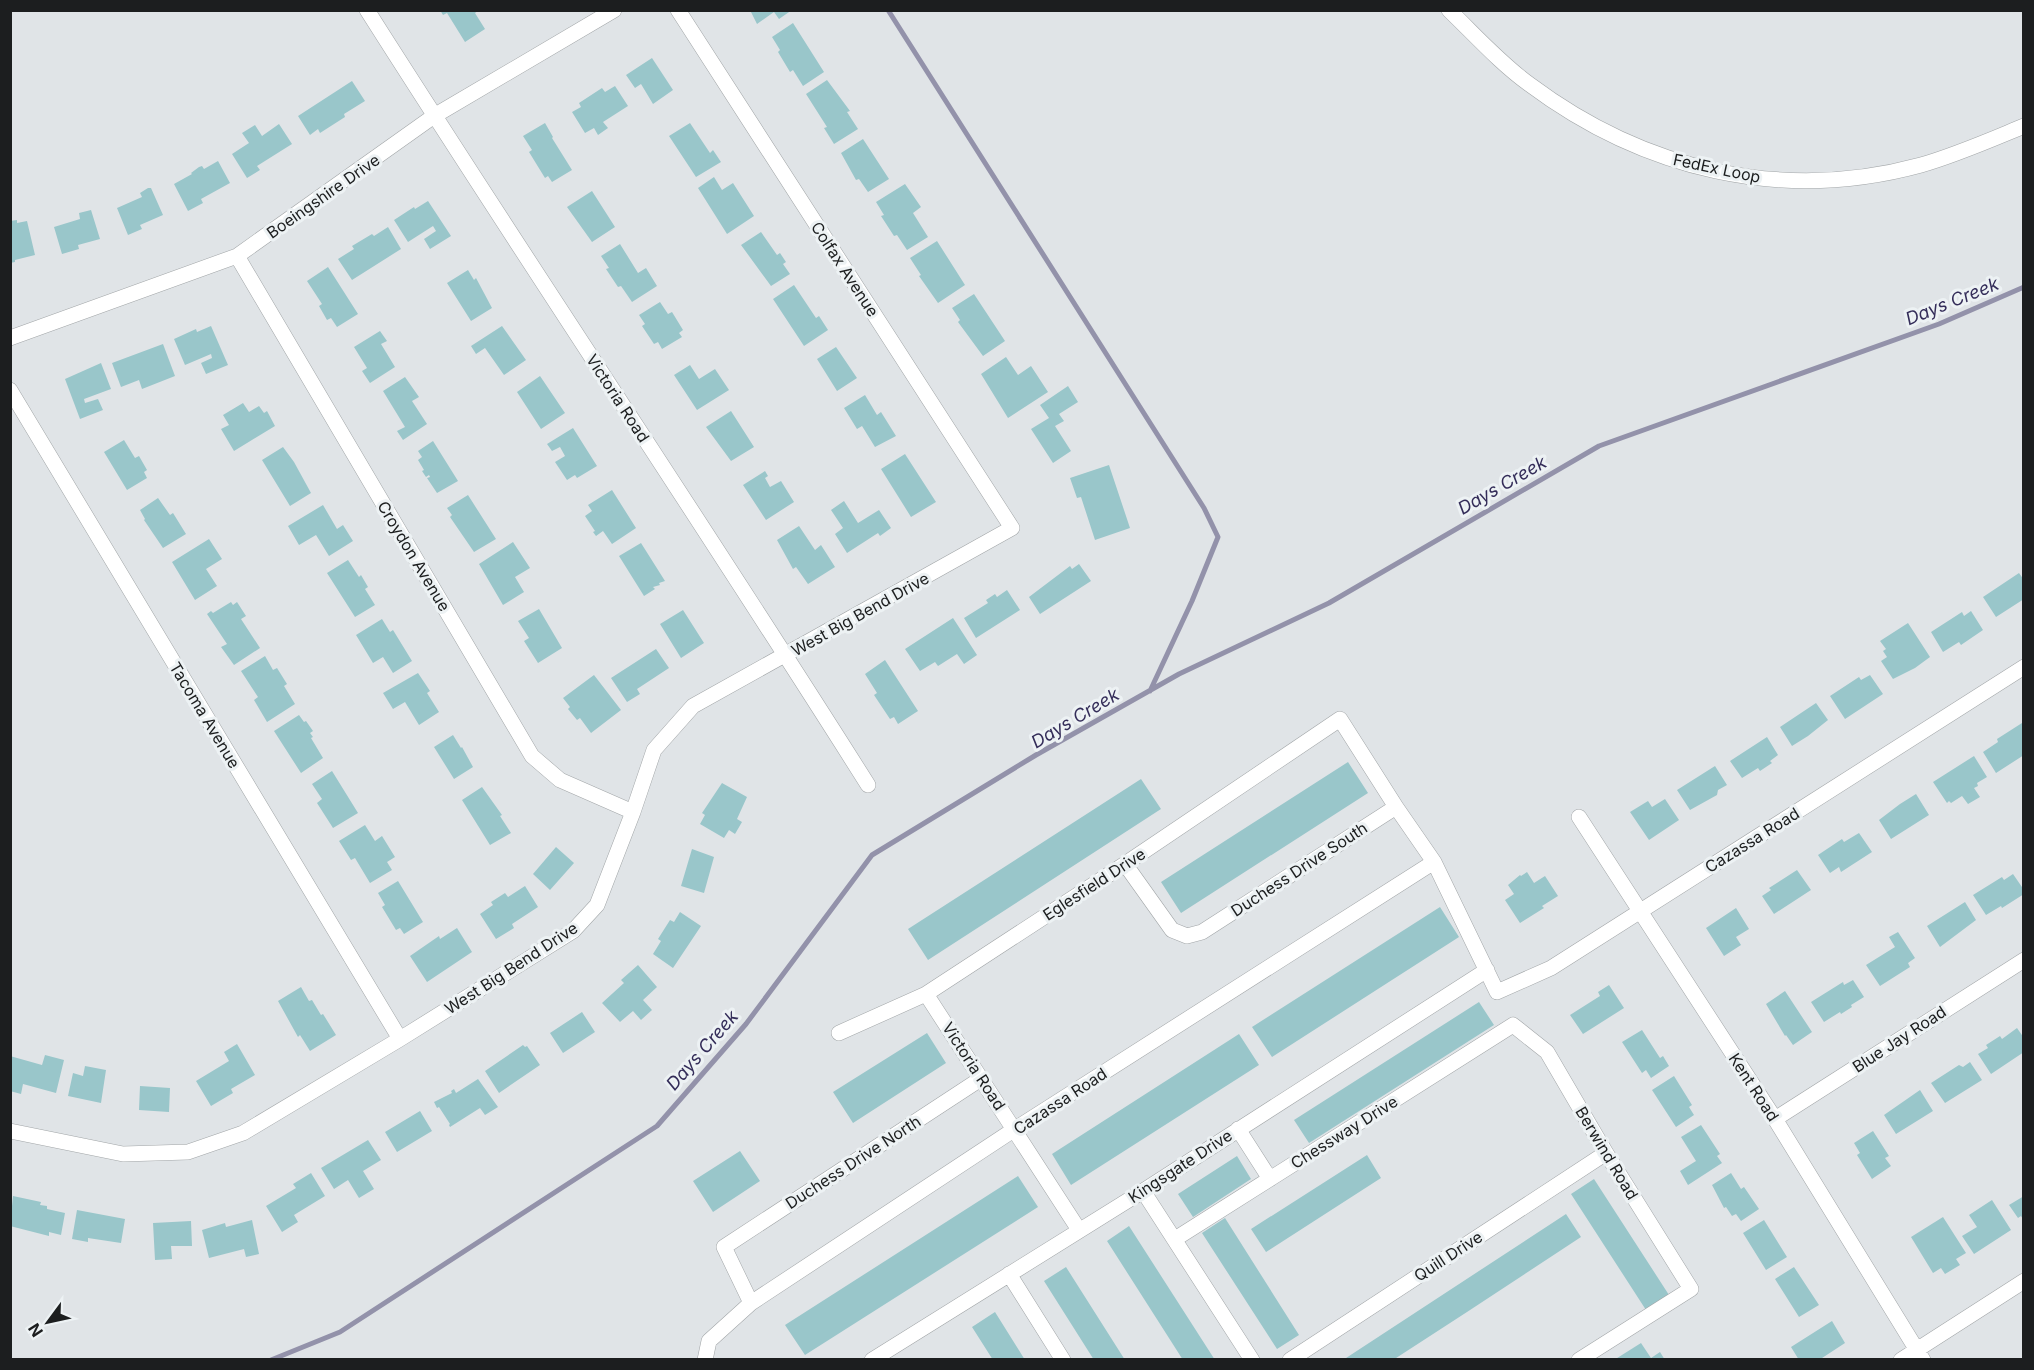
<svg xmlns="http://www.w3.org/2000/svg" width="2034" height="1370" font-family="Inter,sans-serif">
	<rect width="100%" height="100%" fill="#e0e4e7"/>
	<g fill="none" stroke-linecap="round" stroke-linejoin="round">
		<path stroke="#9392aa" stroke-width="5" d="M888 10 1204 508 1218 537 1192 601 1150 691
			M271 1360 340 1332 657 1126 746 1024 872 855 1036 755 1179 674 1329 603 1599 446 1939 324 2024 287"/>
	</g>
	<path fill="#99c6ca" d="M440 10H479L475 13 485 29 465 42 447 13 443 15Z
		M750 10H792L779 19 774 12 757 24Z
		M793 23 824 72 803 86 793 70 790 72 778 52 780 50 772 37Z
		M652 58 673 90 653 104 641 84 635 88 626 75Z
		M827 80 850 111 847 112 858 129 834 144 824 128 827 127 806 94Z
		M352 81 365 101 344 114 345 117 320 133 318 129 310 135 298 116Z
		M615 86 628 106 603 122 608 128 598 135 594 128 585 133 572 112 581 107 579 103 602 88 605 92Z
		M545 123 553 137 552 138 572 170 552 182 548 176 545 178 529 152 532 150 523 136Z
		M690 123 710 153 713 150 721 162 696 177 669 136Z
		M279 124 292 144 257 166 260 170 247 178 232 154 249 143 242 133 255 125 262 136Z
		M863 139 889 179 868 192 859 179 856 180 841 153Z
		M218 161 230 183 201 199 203 203 188 211 174 184 192 174 191 173 199 167 202 166 204 169Z
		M714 177 722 190 733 183 754 216 727 234 698 188Z
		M905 184 921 207 913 213 928 237 907 250 897 235 894 236 881 216 884 215 876 202Z
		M148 188H151L163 215 140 225 142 229 128 235 117 208 142 197 140 193Z
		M592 191 615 227 592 242 567 207Z
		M428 201 451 236 430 249 424 239 436 231 433 226 408 242 394 220 414 207 415 209Z
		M91 210 100 239 78 245 79 249 62 254 54 227 80 219 79 213Z
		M17 220V223L27 221 35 255 15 260V262L10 263V221Z
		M388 227 401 249 352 280 338 259 354 249 352 246 372 234 374 236Z
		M761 232 777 255 780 253 786 262 783 264 790 274 771 286 741 245Z
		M937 241 965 285 938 303 919 276 921 275 910 258Z
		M620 244 638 273 646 268 657 286 632 302 621 286 618 287 606 269 609 268 601 256Z
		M328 267 358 314 337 327 331 318 327 320 319 306 322 304 307 281Z
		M468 270 474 280 476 278 492 308 471 321 447 283Z
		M794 285 816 318 819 316 828 330 804 346 773 299Z
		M974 294 1005 341 983 356 958 322 960 320 952 308Z
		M660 302 668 314 672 312 683 330 679 333 682 337 662 349 658 342 654 344 642 326 645 324 639 315Z
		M211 326 228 365 206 374 201 363 212 358 211 354 185 365 174 339 196 329 197 332Z
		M502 326 526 360 504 375 485 348 476 354 471 346Z
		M380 331 387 341 381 344 395 367 370 383 362 371 367 368 354 347Z
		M163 344 175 376 142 389 139 380 121 387 112 363Z
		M836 347 857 378 837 391 817 359Z
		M1006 357 1018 375 1031 366 1048 392 1008 418 981 374Z
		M101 363 111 389 84 399 85 403 98 399 103 410 80 419 65 379Z
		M690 365 699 379 715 369 729 390 697 410 674 375Z
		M540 376 565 413 541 429 517 392Z
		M405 377 419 397 412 401 427 424 403 440 397 431 405 427 383 391Z
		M1068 386 1078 402 1059 414 1064 421 1055 426 1071 451 1053 463 1031 429 1049 418 1040 405Z
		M865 395 877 415 881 412 896 436 875 447 862 426 857 429 844 408Z
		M243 403 249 412 259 406 264 413 267 411 275 426 234 451 221 429 229 425 223 415Z
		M731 411 754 447 731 461 706 427Z
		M573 428 597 466 577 478 575 475 567 480 555 462 565 456 560 447 552 451 547 444Z
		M124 440 135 458 139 456 147 470 144 472 147 478 127 490 104 452Z
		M433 441 458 481 437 493 427 478 430 477 429 475 426 477 422 471 424 470 418 460 422 457 418 451Z
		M283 447 294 462 311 493 290 506 262 460Z
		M905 454 936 502 911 517 881 469Z
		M1109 465 1130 528 1095 540 1081 497 1077 498 1070 478Z
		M765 471 768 476 765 478 770 487 781 481 794 502 766 520 743 485Z
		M612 490 636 528 612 544 603 531 596 536 593 532 595 531 585 516 592 511 588 505Z
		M468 495 496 539 474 552 450 517 452 515 447 508Z
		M158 498 170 515 173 513 186 534 163 548 144 520 145 519 140 510Z
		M844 501 858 523 879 510 891 528 880 536 878 533 847 553 835 534 843 528 831 510Z
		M323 505 337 529 343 525 353 541 329 556 316 535 299 545 288 526Z
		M799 526 815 550 821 545 835 567 808 584 796 567 793 569 777 540Z
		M209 539 222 559 206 569 217 586 195 600 172 562Z
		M513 542 530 568 515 577 524 592 503 605 479 564Z
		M641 543 665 581 659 583 660 585 653 587 655 589 644 596 619 556Z
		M348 560 359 577 361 575 368 587 365 589 375 605 355 617 327 573Z
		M1079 564 1091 581 1040 614 1029 597 1070 566 1072 569Z
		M2019 573 2024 580V599L1996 617 1983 597Z
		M1007 590 1020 610 976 638 964 618 988 603 986 600 995 594 997 597Z
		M231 602 233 605 237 602 246 616 241 619 260 648 234 665 221 647 227 644 207 614 211 611 213 613Z
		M539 609 562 648 538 663 524 641 529 638 518 621Z
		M683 610 704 643 681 658 660 624Z
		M1971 611 1983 630 1961 645 1959 642 1943 652 1931 632 1962 612 1964 616Z
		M953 618 977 655 964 664 957 654 938 666 935 662 920 671 905 649Z
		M382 619 390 632 393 630 412 661 393 673 383 657 373 663 356 635Z
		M1908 623 1930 657 1915 668 1893 679 1881 661 1887 657 1883 651 1886 649 1880 641Z
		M656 649 669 668 637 689 640 694 627 702 611 678Z
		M265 656 273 670 277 668 287 684 284 686 295 704 267 722 254 700 258 697 241 671Z
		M885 660 918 711 898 724 894 717 890 719 874 695 877 693 865 674Z
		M418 673 430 691 427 693 439 712 419 725 405 702 393 709 383 693Z
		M594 675 621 710 591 733 580 718 577 720 568 709 570 707 563 698Z
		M1870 675 1883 694 1845 719 1830 696 1859 677 1861 680Z
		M1816 703 1828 720 1808 736 1792 746 1780 727Z
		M299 715 304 722 306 721 313 731 310 733 313 737 311 738 323 758 301 773 274 731Z
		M2022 723 2024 755 1996 773 1983 752 1998 742 1997 739Z
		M453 735 461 748 462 747 473 767 454 779 434 747Z
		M1767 737 1778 755 1770 761 1772 763 1760 771 1758 768 1742 778 1730 761Z
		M1974 756 1987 777 1977 783 1978 786 1974 788 1980 797 1968 804 1962 796 1951 803 1949 801 1947 803 1933 782Z
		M1348 762 1368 793 1181 913 1161 882Z
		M1715 766 1727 785 1718 790 1717 795 1690 810 1677 790Z
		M332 771 358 813 333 828 317 803 322 799 312 784Z
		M1141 779 1161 809 928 960 908 929Z
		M722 783 747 797 737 819 742 822 735 834 729 830 724 838 700 824 705 815 702 813Z
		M482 787 502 815 500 816 511 833 490 845 462 800Z
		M1916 794 1929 815 1891 839 1879 820 1900 804Z
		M1665 799 1679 820 1649 840 1630 812 1648 801 1652 807Z
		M365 825 375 841 382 836 395 857 387 862 392 870 370 883 355 858 351 860 339 841Z
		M1859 833 1872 852 1841 872 1839 867 1830 873 1818 855 1842 839 1844 842Z
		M556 847 574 863 550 890 533 874Z
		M692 849 714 857 704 893 681 886Z
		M1797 870 1811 890 1774 914 1762 896 1771 890 1769 888Z
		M1527 872 1534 883 1545 876 1558 896 1542 906 1544 908 1520 923 1505 900 1514 894 1508 885 1520 875 1521 876Z
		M2013 874 2024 890V894L2002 908 2001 906 1986 915 1973 895 2002 877 2004 880Z
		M398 881 423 922 404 934 400 928 396 930 382 907 385 905 378 893Z
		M525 886 538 907 512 924 514 928 496 939 480 914 493 905 491 902 505 893 508 897Z
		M1965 902 1976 920 1940 947 1927 926Z
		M1440 907 1459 937 1272 1057 1252 1027Z
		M1736 908 1749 929 1736 937 1741 945 1724 956 1706 928Z
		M680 912 701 926 673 968 653 954 661 941 658 939 670 920 674 922Z
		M457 928 472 952 427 982 410 956 439 936 440 939Z
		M1898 932 1915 958 1908 963 1910 967 1880 986 1866 965 1895 947 1889 937Z
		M638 965 657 987 643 1000 652 1010 641 1020 633 1011 620 1022 602 1003 624 983 621 980Z
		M1853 980 1864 997 1851 1005 1852 1007 1841 1014 1840 1012 1824 1022 1811 1002 1843 982 1844 985Z
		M1609 985 1624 1008 1583 1034 1570 1015 1600 996 1598 992Z
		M301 987 309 1001 312 1000 321 1015 323 1014 336 1035 310 1051 300 1035 298 1037 278 1001Z
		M1785 991 1812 1032 1793 1045 1786 1035 1785 1036 1766 1004Z
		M1479 1002 1494 1025 1309 1143 1294 1120Z
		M582 1012 595 1032 563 1053 550 1033Z
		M2017 1028 2024 1038V1052L1991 1074 1978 1054 1988 1048 1986 1045 2000 1036 2002 1039Z
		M1642 1030 1660 1058 1663 1056 1669 1066 1651 1078 1646 1070 1642 1073 1622 1042Z
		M927 1033 946 1063 853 1123 833 1092Z
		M1239 1034 1259 1065 1071 1185 1052 1154Z
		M237 1044 255 1075 231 1089 233 1093 211 1106 196 1081 229 1061 224 1052Z
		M523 1045 525 1047 527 1046 540 1065 499 1093 485 1071Z
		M45 1055 64 1060 56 1093 23 1084 21 1094 10 1091V1056L42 1065Z
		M1970 1062 1982 1080 1945 1103 1931 1083 1959 1065 1963 1067Z
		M85 1066 106 1070 101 1103 68 1096 73 1073 83 1076Z
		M1674 1076 1692 1105 1689 1107 1694 1115 1676 1127 1652 1090Z
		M478 1079 498 1107 485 1115 480 1108 450 1127 449 1125 450 1124 439 1107 437 1108 434 1102 452 1093 451 1091 454 1089 456 1093Z
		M140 1086 170 1088 169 1112 139 1110Z
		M1920 1090 1933 1111 1896 1134 1884 1115Z
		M420 1111 432 1131 397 1152 385 1132Z
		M1701 1125 1720 1154 1717 1156 1722 1163 1688 1185 1680 1171 1696 1161 1681 1137Z
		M1873 1131 1889 1156 1885 1158 1891 1166 1872 1179 1857 1155 1860 1153 1854 1143Z
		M368 1140 381 1160 363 1171 374 1189 359 1198 348 1180 334 1189 321 1168Z
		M740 1151 760 1181 713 1212 693 1181Z
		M1367 1155 1381 1178 1266 1252 1251 1229Z
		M1237 1156 1251 1179 1193 1217 1178 1194Z
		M311 1173 325 1196 294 1215 298 1222 282 1232 266 1206 296 1188 293 1184Z
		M1731 1173 1741 1189 1744 1187 1759 1209 1741 1221 1736 1214 1732 1216 1726 1207 1724 1208 1712 1185Z
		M1018 1176 1038 1207 805 1355 785 1325Z
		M1594 1179 1669 1295 1646 1310 1571 1194Z
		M13 1196 41 1202 40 1205 47 1206V1209L65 1213 61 1235 49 1232V1236L10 1226Z
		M2024 1196V1221L2021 1216 2018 1218 2009 1205Z
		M1992 1200 2011 1230 1974 1254 1962 1236 1977 1227 1969 1215Z
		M77 1210 125 1219 121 1243 88 1238V1242L72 1239Z
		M1566 1214 1581 1237 1467 1312 1393 1360H1343Z
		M1943 1217 1966 1253 1956 1259 1960 1265 1945 1274 1941 1268 1933 1273 1911 1237Z
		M1225 1218 1299 1335 1277 1349 1202 1233Z
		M252 1220 259 1254 246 1257 244 1249 209 1258 202 1230 225 1223 226 1227Z
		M1764 1220 1787 1257 1766 1270 1743 1233Z
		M191 1221 192 1246H171L172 1259 155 1260 153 1223Z
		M1129 1226 1215 1360H1183L1107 1241Z
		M1066 1267 1125 1360H1094L1044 1281Z
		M1794 1267 1819 1305 1799 1317 1775 1279Z
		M995 1312 1025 1360H993L972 1327Z
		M1832 1321 1845 1343 1819 1360H1799L1791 1347Z
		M1641 1343 1651 1358 1660 1352 1665 1360H1614Z"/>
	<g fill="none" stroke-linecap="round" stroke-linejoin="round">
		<g stroke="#a2a6a8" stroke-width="16">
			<path id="minor" d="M367 10C532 270 704 525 868 785
				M1449 10C1475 35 1500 63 1529 84 1644 170 1782 203 1921 165 1956 155 1990 140 2024 126
				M237 256 532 756 560 780 633 812
				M10 338 237 256 434 116 614 10
				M10 390 400 1039
				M1579 817 1775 1119 1923 1360
				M1125 864 1172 930 1187 936 1202 932 1396 807
				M926 994 1079 1230
				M839 1033 926 994 1125 864 1340 719 1396 807 1434 862 1497 992 1551 968 2024 667
				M1775 1119 2024 960
				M1238 1129 1270 1179
				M10 1131 123 1154 188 1152 243 1133 400 1039 573 931 597 905 633 812 654 750 693 706 1012 528 678 10
				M1143 1191 1252 1360
				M1175 1239 1513 1025 1547 1052 1606 1153 1691 1289 1579 1360
				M1009 1274 1063 1360
				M751 1303 724 1247 982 1078
				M705 1360 709 1341 751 1303 1015 1129 1434 862
				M872 1360 1143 1191 1487 970
				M1290 1360 1606 1153
				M1901 1360 2024 1281"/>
		</g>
		<use href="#minor" stroke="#fff" stroke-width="15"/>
	</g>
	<g text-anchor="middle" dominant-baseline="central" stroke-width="6" stroke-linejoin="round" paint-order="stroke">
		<g font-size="16" fill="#1c1e1f" stroke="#edf2f4">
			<text transform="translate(1717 168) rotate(12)">FedEx Loop</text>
			<text transform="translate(323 196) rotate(-35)">Boeingshire Drive</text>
			<text transform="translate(845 269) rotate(57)">Colfax Avenue</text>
			<text transform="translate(618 398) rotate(57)">Victoria Road</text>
			<text transform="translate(414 556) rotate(59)">Croydon Avenue</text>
			<text transform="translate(860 614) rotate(-29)">West Big Bend Drive</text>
			<text transform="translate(205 715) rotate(59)">Tacoma Avenue</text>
			<text transform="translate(1752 840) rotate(-32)">Cazassa Road</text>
			<text transform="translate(1299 869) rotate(-33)">Duchess Drive South</text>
			<text transform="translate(1094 884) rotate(-33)">Eglesfield Drive</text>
			<text transform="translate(511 968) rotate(-33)">West Big Bend Drive</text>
			<text transform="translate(1899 1039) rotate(-33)">Blue Jay Road</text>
			<text transform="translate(974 1066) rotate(57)">Victoria Road</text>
			<text transform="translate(1754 1087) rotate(57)">Kent Road</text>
			<text transform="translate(1060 1101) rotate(-33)">Cazassa Road</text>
			<text transform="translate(1344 1132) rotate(-32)">Chessway Drive</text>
			<text transform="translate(1607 1153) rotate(59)">Berwind Road</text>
			<text transform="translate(853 1162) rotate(-33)">Duchess Drive North</text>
			<text transform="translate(1180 1166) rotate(-33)">Kingsgate Drive</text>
			<text transform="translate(1448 1256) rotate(-33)">Quill Drive</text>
		</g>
		<g font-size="18" font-style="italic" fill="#342d59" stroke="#edf2f4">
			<text transform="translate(1952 301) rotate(-22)">Days Creek</text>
			<text transform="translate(1502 485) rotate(-30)">Days Creek</text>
			<text transform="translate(1075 718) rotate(-31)">Days Creek</text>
			<text transform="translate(702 1050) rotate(-49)">Days Creek</text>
		</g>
	</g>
	<rect width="2034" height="1370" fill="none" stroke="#1c1e1f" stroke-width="24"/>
	<g transform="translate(48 1322) rotate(237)" stroke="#edf2f4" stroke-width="4.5" paint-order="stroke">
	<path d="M0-4.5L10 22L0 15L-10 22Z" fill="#1c1e1f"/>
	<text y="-9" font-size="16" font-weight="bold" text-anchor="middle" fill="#1c1e1f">N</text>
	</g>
</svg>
